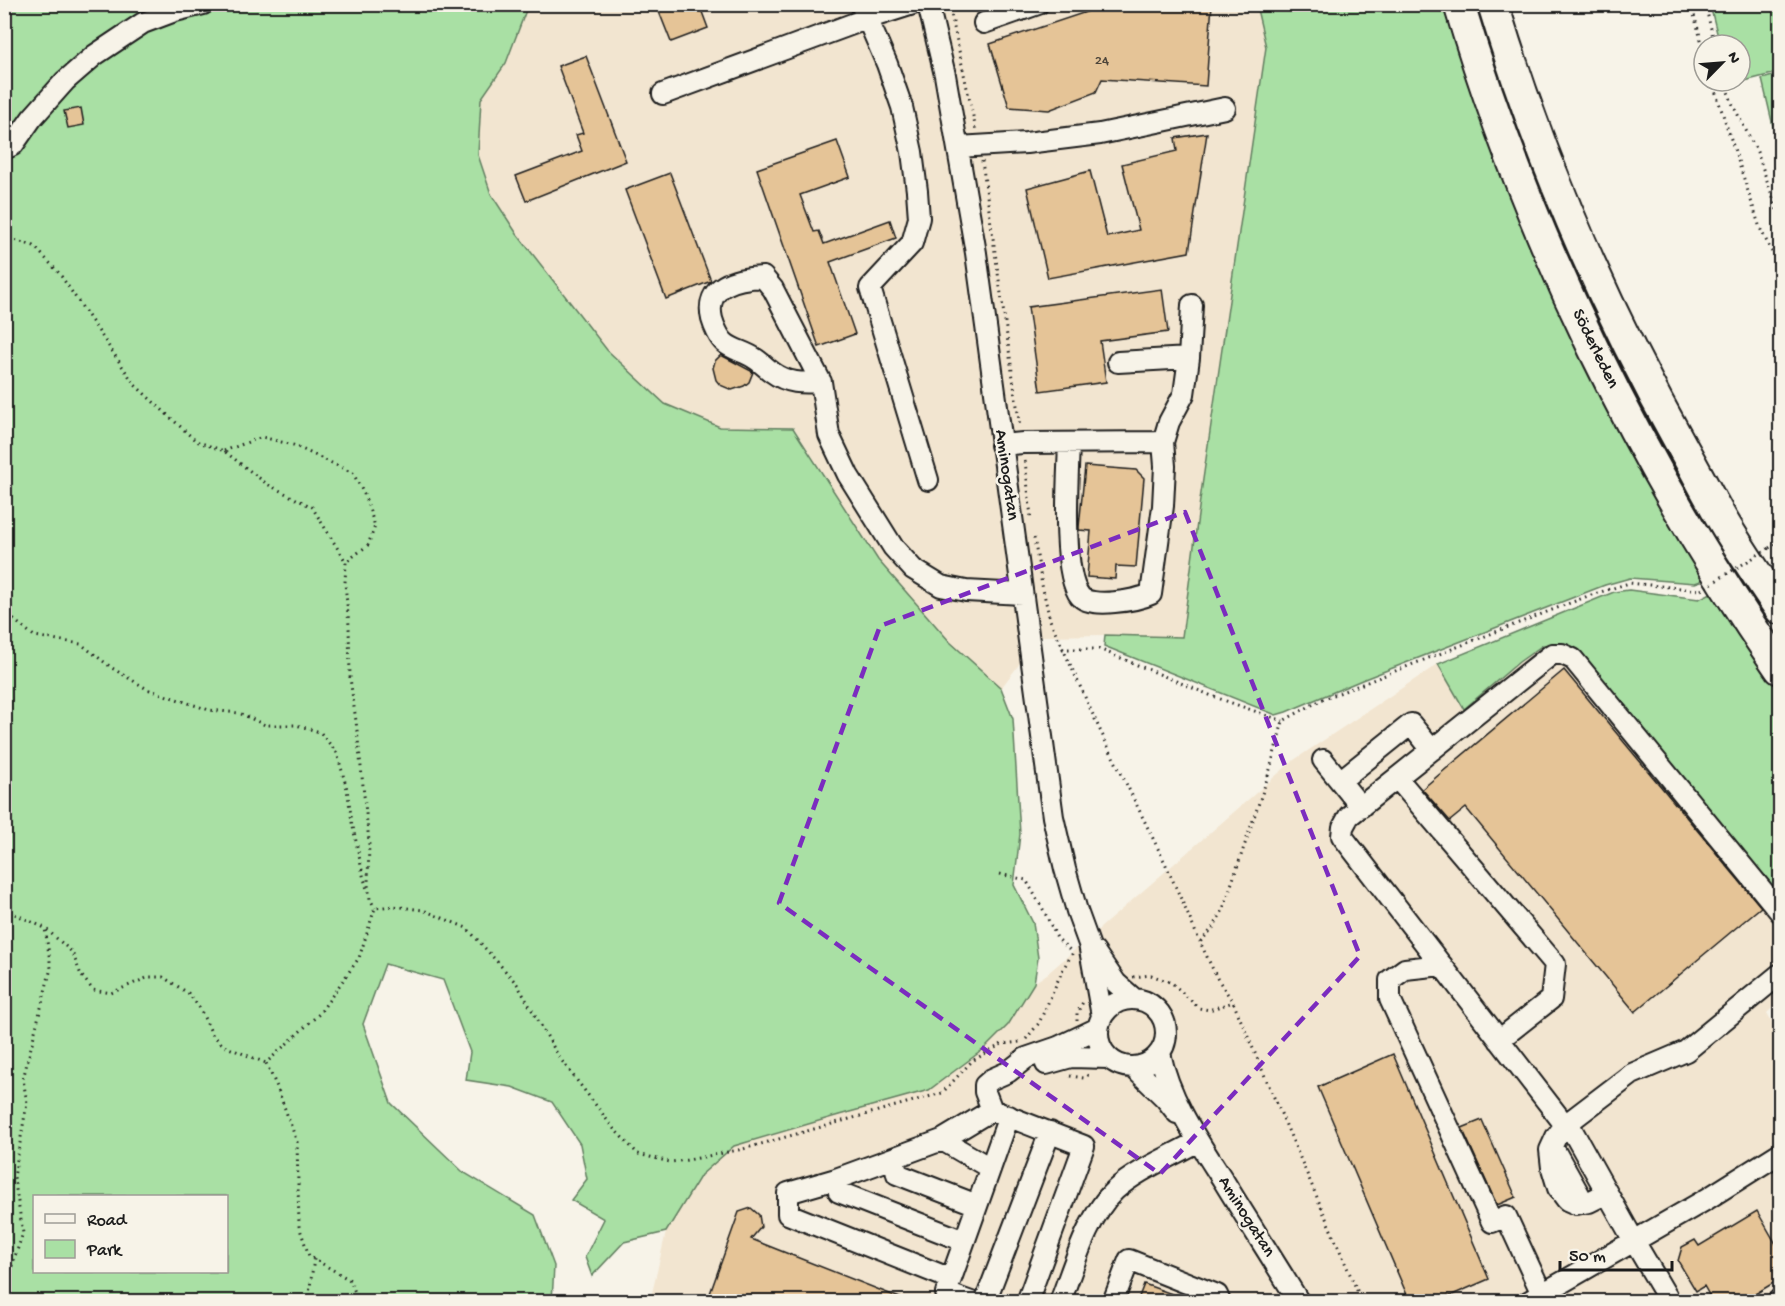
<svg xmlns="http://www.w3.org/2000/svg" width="1785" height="1306" font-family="'Gochi Hand',sans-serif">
	<rect width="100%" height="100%" fill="#f7f3e8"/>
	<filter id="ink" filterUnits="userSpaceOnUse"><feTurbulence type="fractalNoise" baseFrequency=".0167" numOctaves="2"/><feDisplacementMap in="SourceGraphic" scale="12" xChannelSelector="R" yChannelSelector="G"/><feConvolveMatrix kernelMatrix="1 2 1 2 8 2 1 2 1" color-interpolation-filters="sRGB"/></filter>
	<g filter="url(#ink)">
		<path fill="#f2e5d0" d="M528 5H1256L1266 47 1200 500 1182 637 1105 635 1041 636 1001 688 950 642 878 560 794 428 720 427 665 404 607 350 517 234 491 194 478 155 481 99 506 63Z
			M1562 644 1780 899V1001L1767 1013 1780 1035V1301L650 1302 666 1232 701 1175 734 1146 839 1115 929 1090 984 1049 1008 1025 1034 983 1047 974 1294 760 1438 664 1464 709 1519 662 1543 645Z"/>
		<path fill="#a9e0a4" stroke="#627e60" stroke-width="1.5" fill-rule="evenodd" d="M5 5H528L506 63 481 99 478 155 491 194 517 234 607 350 665 404 720 427 793 428 878 560 950 642 1001 688 1013 719 1020 834 1014 885 1033 923 1038 958 1034 983 1008 1025 984 1049 953 1072 929 1090 839 1115 734 1146 701 1175 666 1232 624 1242 592 1276 585 1257 604 1219 571 1200 587 1179 580 1144 552 1102 512 1087 466 1080 470 1052 443 980 385 964 363 1024 391 1103 463 1172 535 1215 554 1266 552 1301 5 1302ZM34 1196H226V1272H34Z
			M1256 5H1443L1482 123 1549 290 1625 438 1704 580 1695 583 1630 578 1605 585 1362 680 1286 712 1276 715 1104 646 1105 635 1182 637 1200 500 1266 47Z
			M1710 5H1780V72L1729 85 1728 81H1740V45H1720Z
			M1780 74V156L1762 79Z
			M1629 590 1699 599 1715 591 1747 644 1780 692V899L1562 644 1543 645 1519 662 1464 709 1438 664 1614 592Z"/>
		<path fill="#e5c497" stroke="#1c1c1c" stroke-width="1.5" d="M656 4H699L708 28 671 42Z
			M1110 4H1212L1206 86 1102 79 1096 92 1049 110 1009 107 990 44Z
			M586 56 626 161 526 201 516 176 582 151 576 135 583 133 558 66Z
			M81 108 84 125 68 128 64 111Z
			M1207 133 1189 252 1048 278 1027 188 1090 171 1107 237 1139 230 1122 164 1177 151 1175 138Z
			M837 141 850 177 800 195 814 232 819 231 824 244 890 220 896 238 830 262 855 334 819 347 757 169Z
			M670 173 711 281 666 299 625 190Z
			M1162 289 1168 332 1100 341 1106 382 1040 391 1028 307Z
			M721 355 753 372 749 382 744 386 732 390 720 385 716 380 713 368 715 361Z
			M1085 466 1136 470 1144 478 1136 567 1116 566 1115 579 1087 577 1091 531 1079 530V527Z
			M1564 670 1761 907 1635 1012 1466 808 1450 821 1422 789Z
			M1393 1054 1489 1279 1436 1302H1410L1318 1087Z
			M1482 1120 1516 1197 1497 1205 1462 1128Z
			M751 1208 759 1215 761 1227 751 1239 910 1302H707L739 1212Z
			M1757 1211 1780 1251V1279L1742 1302H1713L1704 1286 1696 1291 1678 1261 1682 1247 1695 1240 1699 1246Z
			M1144 1284 1189 1300V1302H1137Z"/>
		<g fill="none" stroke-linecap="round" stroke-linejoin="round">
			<g stroke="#1c1c1c" stroke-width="24">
				<path id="minor" d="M861 4 887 64 902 107 912 152 917 191 919 218 912 243 870 288 928 480
					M928 4 945 75 976 253 1053 817 1065 869 1077 911 1089 944 1102 1016
					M984 23 1038 4
					M663 94 866 19 913 4
					M958 147 1026 143 1100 134 1225 108
					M4 149 13 145 32 118 65 81 95 55 143 23 175 11 203 4
					M1118 362 1189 358
					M821 382C803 383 788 384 772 372 766 368 761 362 754 358 746 352 733 350 725 343 719 338 714 326 712 319 704 285 736 278 763 277L773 289 821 382 829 435 848 475 893 547 913 569 941 586 966 591 1022 594
					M1069 444C1068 475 1061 573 1080 596 1090 609 1138 600 1151 594L1163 506 1165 466 1163 442 1169 422 1184 394 1189 358 1192 305
					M1001 445 1023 443 1163 442
					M1323 760 1361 807
					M1397 778 1555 964 1551 999 1499 1040
					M1340 781 1411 724 1432 750
					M1780 912 1573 659 1562 654H1552L1349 816 1343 827 1342 836 1565 1125 1572 1130 1634 1241 1707 1199 1780 1153
					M1094 951 1116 983 1133 998
					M1442 965 1405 969 1390 980V999L1492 1222 1506 1216 1542 1294
					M1098 1033a34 34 0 1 1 68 0a34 34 0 1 1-68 0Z
					M1160 1053C1169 1099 1198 1141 1223 1180 1248 1221 1274 1261 1299 1302
					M1046 1064 1071 1057 1109 1058
					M1133 1067 1166 1099 1177 1113
					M942 1140 990 1168
					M1556 1153 1584 1203
					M894 1159 897 1174 977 1205
					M836 1179 839 1192 964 1241
					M1607 1193 1589 1202 1576 1204 1567 1200 1558 1188 1552 1168 1550 1150 1556 1137 1565 1125 1632 1074 1686 1051 1780 974
					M951 1279 788 1214V1193L836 1179 942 1140 992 1110
					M971 1302 946 1293 1009 1116
					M985 1302 1050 1132
					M1027 1302 1084 1146 992 1110 985 1092V1085L992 1079 1008 1072 1026 1058 1058 1047 1098 1028
					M1060 1302C1073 1268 1088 1215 1115 1190 1137 1170 1172 1156 1198 1141
					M1113 1302 1129 1260 1217 1295 1220 1302
					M1528 1302 1634 1241 1670 1302
					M1777 1302 1780 1299"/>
			</g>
			<g stroke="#1c1c1c" stroke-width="34">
				<path id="highway" d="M1459 4C1529 239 1641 468 1780 669
					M1493 4C1540 160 1605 309 1684 450 1698 475 1711 501 1726 526 1743 554 1762 582 1780 609"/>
			</g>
			<path stroke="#1c1c1c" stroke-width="3" stroke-dasharray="1.5 4.5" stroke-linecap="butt" d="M949 4 976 130
				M1691 4 1704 50
				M1705 4 1715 45
				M1712 81 1760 228 1780 268
				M1724 81 1733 105 1757 152 1780 218
				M982 161 1020 427
				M4 237 34 246 59 273 135 385 196 441 224 451 267 484 312 507 346 562 345 583 349 625 350 678 356 721 369 841 368 885 370 899 375 908
				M224 451 262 437 293 445 353 473 364 494 375 526 368 545 346 562
				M1025 461 1031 517
				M1034 538 1042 585 1050 620 1099 728 1166 865 1200 942
				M1769 548 1780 541
				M4 612 34 636 81 644 112 668 147 689 209 710 239 713 265 725H296L320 732 337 753 347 789 352 822 363 875 367 889
				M1062 649H1099L1212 696 1283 721
				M1000 874 1026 880 1044 911 1057 938 1072 952
				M4 909 45 928 72 952 81 975 93 990 111 993 149 977H163L188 993 199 1007 212 1034 224 1046 266 1063
				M1133 977 1151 975 1172 983 1199 1008 1209 1010 1233 1002
				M1077 1021V1013L1083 1002
				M1026 1039 1039 1023 1063 969 1074 951
				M1070 1076 1084 1078 1091 1073
				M4 1289 23 1233 14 1177 27 1103 23 1079 51 968 45 928
				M311 1302 309 1294 314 1259
				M359 1302 350 1280 309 1256 299 1226 297 1142 277 1087 266 1063 319 1014 359 958 375 908 393 906 423 910 467 928 517 984 559 1057 614 1129 638 1154 670 1162 688 1160 743 1149 942 1093 972 1061 1002 1044 1020 1042
				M1362 1302 1233 1002 1217 978 1200 942 1213 928 1222 912 1269 773 1283 721 1321 700 1588 596 1629 583 1701 590"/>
			<use href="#minor" stroke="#f7f3e8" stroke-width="20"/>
			<use href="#highway" stroke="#f7f3e8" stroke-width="30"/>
			<path stroke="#1c1c1c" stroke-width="3" stroke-dasharray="1.5 4.5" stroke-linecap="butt" d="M1701 590 1769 548"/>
		</g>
	</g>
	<path fill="none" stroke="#7b2cbf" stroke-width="4.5" stroke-dasharray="12 8" stroke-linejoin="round" d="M1185 512 1360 956 1160 1174 779 903 880 626Z"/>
	<g text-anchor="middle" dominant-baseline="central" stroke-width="5" stroke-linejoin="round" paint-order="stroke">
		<g font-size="15" fill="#4e463b">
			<text x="1102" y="61">24</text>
		</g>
		<g font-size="18" fill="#1c1c1c" stroke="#f7f3e8">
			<text transform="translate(1595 349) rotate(64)">Söderleden</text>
			<text transform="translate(1006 475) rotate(82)">Aminogatan</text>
			<text transform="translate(1246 1217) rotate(58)">Aminogatan</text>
		</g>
	</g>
	<rect width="1785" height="1306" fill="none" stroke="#f7f3e8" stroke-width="24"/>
	<rect x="12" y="12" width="1761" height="1282" fill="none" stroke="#1c1c1c" stroke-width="2" filter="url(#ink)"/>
	<rect x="33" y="1195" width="195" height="78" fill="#f7f3e8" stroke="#9f9d96" stroke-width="1.5"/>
	<rect x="45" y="1214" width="30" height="9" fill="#f7f3e8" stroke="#9f9d96" stroke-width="1.5"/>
	<text x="87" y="1225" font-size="18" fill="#1c1c1c">Road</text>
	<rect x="45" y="1240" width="30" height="18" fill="#a9e0a4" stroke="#9f9d96" stroke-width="1.5"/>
	<text x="87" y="1255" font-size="18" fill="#1c1c1c">Park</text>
	<g transform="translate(1722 63) rotate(65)"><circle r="28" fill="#f7f3e8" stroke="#9f9d96" stroke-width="1.5"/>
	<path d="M0-4.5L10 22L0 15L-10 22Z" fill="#1c1c1c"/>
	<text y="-9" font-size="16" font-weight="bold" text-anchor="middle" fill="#1c1c1c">N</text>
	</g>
	<path d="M1560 1261v9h112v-9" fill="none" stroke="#1c1c1c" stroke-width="3"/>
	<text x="1569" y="1261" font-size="18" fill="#1c1c1c" stroke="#f7f3e8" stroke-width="4.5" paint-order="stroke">50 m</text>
</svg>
